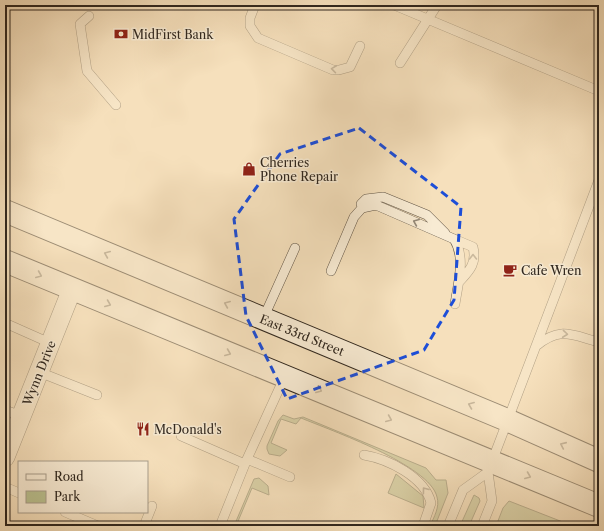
<svg xmlns="http://www.w3.org/2000/svg" width="604" height="531" font-family="'Libre Caslon Text',serif">
	<rect width="100%" height="100%" fill="#f5e0bc"/>
	<filter id="stains"><feTurbulence type="fractalNoise" baseFrequency=".005" numOctaves="4"/><feColorMatrix values="0 0 0 0 .2 0 0 0 0 .09 0 0 0 0 .02 0 0 0 .5 -.17"/></filter>
	<radialGradient id="worn" r=".72"><stop offset=".6" stop-color="#630" stop-opacity="0"/><stop offset="1" stop-color="#630" stop-opacity=".3"/></radialGradient>
	<path fill="#bbc291" stroke="#767458" d="M283 415 294 419 303 417 426 468 436 480H446L448 493 435 526H430C434 517 440 507 437 497 430 465 330 430 301 418L296 424 281 419 271 443 287 450 280 456 269 454 267 449V446L278 421Z
		M396 474 423 496 424 508 388 493Z
		M259 478 268 486 269 495 252 488 236 526H234L254 479Z
		M474 495 479 498 480 501 469 526H460Z
		M509 501 573 526H496L503 508Z"/>
	<g fill="none" stroke-linecap="round" stroke-linejoin="round">
		<g stroke="#615546" stroke-width="10">
			<path id="lane" d="M255 5 250 18V26L258 38 333 70H339L350 67 360 46
				M394 5 599 91
				M89 16 80 24 87 71 116 105
				M400 63 437 5
				M361 204 366 199 383 197 427 215 445 233
				M454 239 473 247C477 264 469 271 459 282
				M331 271 354 217 362 208 376 205 454 239C466 258 458 283 455 304
				M263 319 295 248
				M5 323 50 343
				M536 346C561 326 571 335 599 342
				M39 372 97 395
				M5 410 21 416
				M181 436 245 464
				M364 455C388 459 425 477 431 503L423 526
				M247 459 290 477
				M5 487 19 493
				M65 512 98 526
				M144 526 152 506
				M220 526 247 459 285 376
				M448 526 463 490 488 472
				M482 526 492 501 488 472 599 180"/>
		</g>
		<g stroke="#615546" stroke-width="20">
			<path id="street" d="M5 457 72 289"/>
		</g>
		<g stroke="#30271e" stroke-width="24">
			<path id="secondary" d="M5 211 507 420 599 461
				M5 261 599 506"/>
		</g>
		<use href="#lane" stroke="#f8ebd3" stroke-width="9"/>
		<use href="#street" stroke="#f8ebd3" stroke-width="19"/>
		<use href="#secondary" stroke="#f8ebd3" stroke-width="22"/>
	</g>
	<defs><path id="oneway-chevron" d="M-2-3.5L2.5 0L-2 3.5" fill="none" stroke-width="1.6" stroke-linecap="round" stroke-linejoin="round"/></defs>
	<g stroke="#948978">
		<use href="#oneway-chevron" transform="translate(334 69) rotate(-172)"/>
		<use href="#oneway-chevron" transform="translate(416 222) rotate(-157)"/>
		<use href="#oneway-chevron" transform="translate(107 254) rotate(-157)"/>
		<use href="#oneway-chevron" transform="translate(473 257) rotate(-90)"/>
		<use href="#oneway-chevron" transform="translate(39 275) rotate(23)"/>
		<use href="#oneway-chevron" transform="translate(108 304) rotate(22)"/>
		<use href="#oneway-chevron" transform="translate(227 304) rotate(-157)"/>
		<use href="#oneway-chevron" transform="translate(565 334) rotate(6)"/>
		<use href="#oneway-chevron" transform="translate(228 353) rotate(22)"/>
		<use href="#oneway-chevron" transform="translate(319 390) rotate(22)"/>
		<use href="#oneway-chevron" transform="translate(471 405) rotate(-158)"/>
		<use href="#oneway-chevron" transform="translate(389 419) rotate(23)"/>
		<use href="#oneway-chevron" transform="translate(563 445) rotate(-156)"/>
		<use href="#oneway-chevron" transform="translate(528 476) rotate(22)"/>
		<use href="#oneway-chevron" transform="translate(425 490) rotate(-127)"/>
	</g>
	<path d="M0 0H604V531H0ZM359 128 461 207 454 300 424 350 287 399 246 316 234 219 280 154Z" fill="#f5e0bc" fill-opacity=".55" fill-rule="evenodd"/>
	<path fill="none" stroke="#1d4ed8" stroke-width="3" stroke-dasharray="8 5" stroke-linejoin="round" d="M359 128 461 207 454 300 424 350 287 399 246 316 234 219 280 154Z"/>
	<defs>
		<g id="bank-bare" transform="scale(1.08)"><path d="M-6-4H6V4H-6ZM0-2.3a2.3 2.3 0 1 0 0 4.6a2.3 2.3 0 1 0 0-4.6Z" fill="#8f2418" stroke="#f8ebd3" stroke-width="2.5" paint-order="stroke"/></g>
		<g id="shop-bare" transform="scale(1.08)"><path d="M-5-2.5h2.3a2.7 3.5 0 0 1 5.4 0H5L5.5 6h-11ZM-1.5-2.5h3a1.5 2.3 0 0 0-3 0Z" fill="#8f2418" stroke="#f8ebd3" stroke-width="2.5" paint-order="stroke"/></g>
		<g id="cafe-bare" transform="scale(1.08)"><path d="M-5.5-4.5H6V0H3Q3 3.5 0 3.5H-2.5Q-5.5 3.5-5.5 0ZM3-3.2v2h1.7v-2ZM-6 4.5H4V6H-6Z" fill="#8f2418" stroke="#f8ebd3" stroke-width="2.5" paint-order="stroke"/></g>
		<g id="restaurant-bare" transform="scale(1.08)"><path d="M-5-6h1v4h1v-4h1v4h1v-4h1v5L-1.5 .5V6h-2V.5L-5-1ZM5-6V6H3V1.5H1.5Q1.5-4 5-6Z" fill="#8f2418" stroke="#f8ebd3" stroke-width="2.5" paint-order="stroke"/></g>
	</defs>
	<g fill-rule="evenodd">
		<use href="#bank-bare" x="121" y="34"/>
		<use href="#shop-bare" x="249" y="169"/>
		<use href="#cafe-bare" x="510" y="270"/>
		<use href="#restaurant-bare" x="143" y="429"/>
	</g>
	<g text-anchor="middle" dominant-baseline="central" stroke-width="3" stroke-linejoin="round" paint-order="stroke">
		<g font-size="12" fill="#30271e" stroke="#f8ebd3" text-anchor="start">
			<text x="132" y="34">MidFirst Bank</text>
			<text x="260" y="162">Cherries<tspan x="260" dy="14">Phone Repair</tspan></text>
			<text x="521" y="270">Cafe Wren</text>
			<text x="154" y="429">McDonald's</text>
		</g>
		<g font-size="12" fill="#30271e" stroke="#f8ebd3">
			<text transform="translate(302 335) rotate(22)">East 33rd Street</text>
			<text transform="translate(39 373) rotate(-68)">Wynn Drive</text>
		</g>
	</g>
	<rect width="604" height="531" fill="none" stroke="#f5e0bc" stroke-width="20"/>
	<rect x="6" y="6" width="592" height="519" fill="none" stroke="#30271e" stroke-width="2"/>
	<rect x="10" y="10" width="584" height="511" fill="none" stroke="#30271e"/>
	<rect x="18" y="461" width="130" height="52" fill="#f8ebd3" stroke="#a89d8b"/>
	<rect x="26" y="474" width="20" height="6" fill="#f8ebd3" stroke="#a89d8b"/>
	<text x="54" y="481" font-size="12" fill="#30271e">Road</text>
	<rect x="26" y="491" width="20" height="12" fill="#bbc291" stroke="#a89d8b"/>
	<text x="54" y="501" font-size="12" fill="#30271e">Park</text>
	<rect width="100%" height="100%" filter="url(#stains)"/>
	<rect width="100%" height="100%" fill="url(#worn)"/>
</svg>
